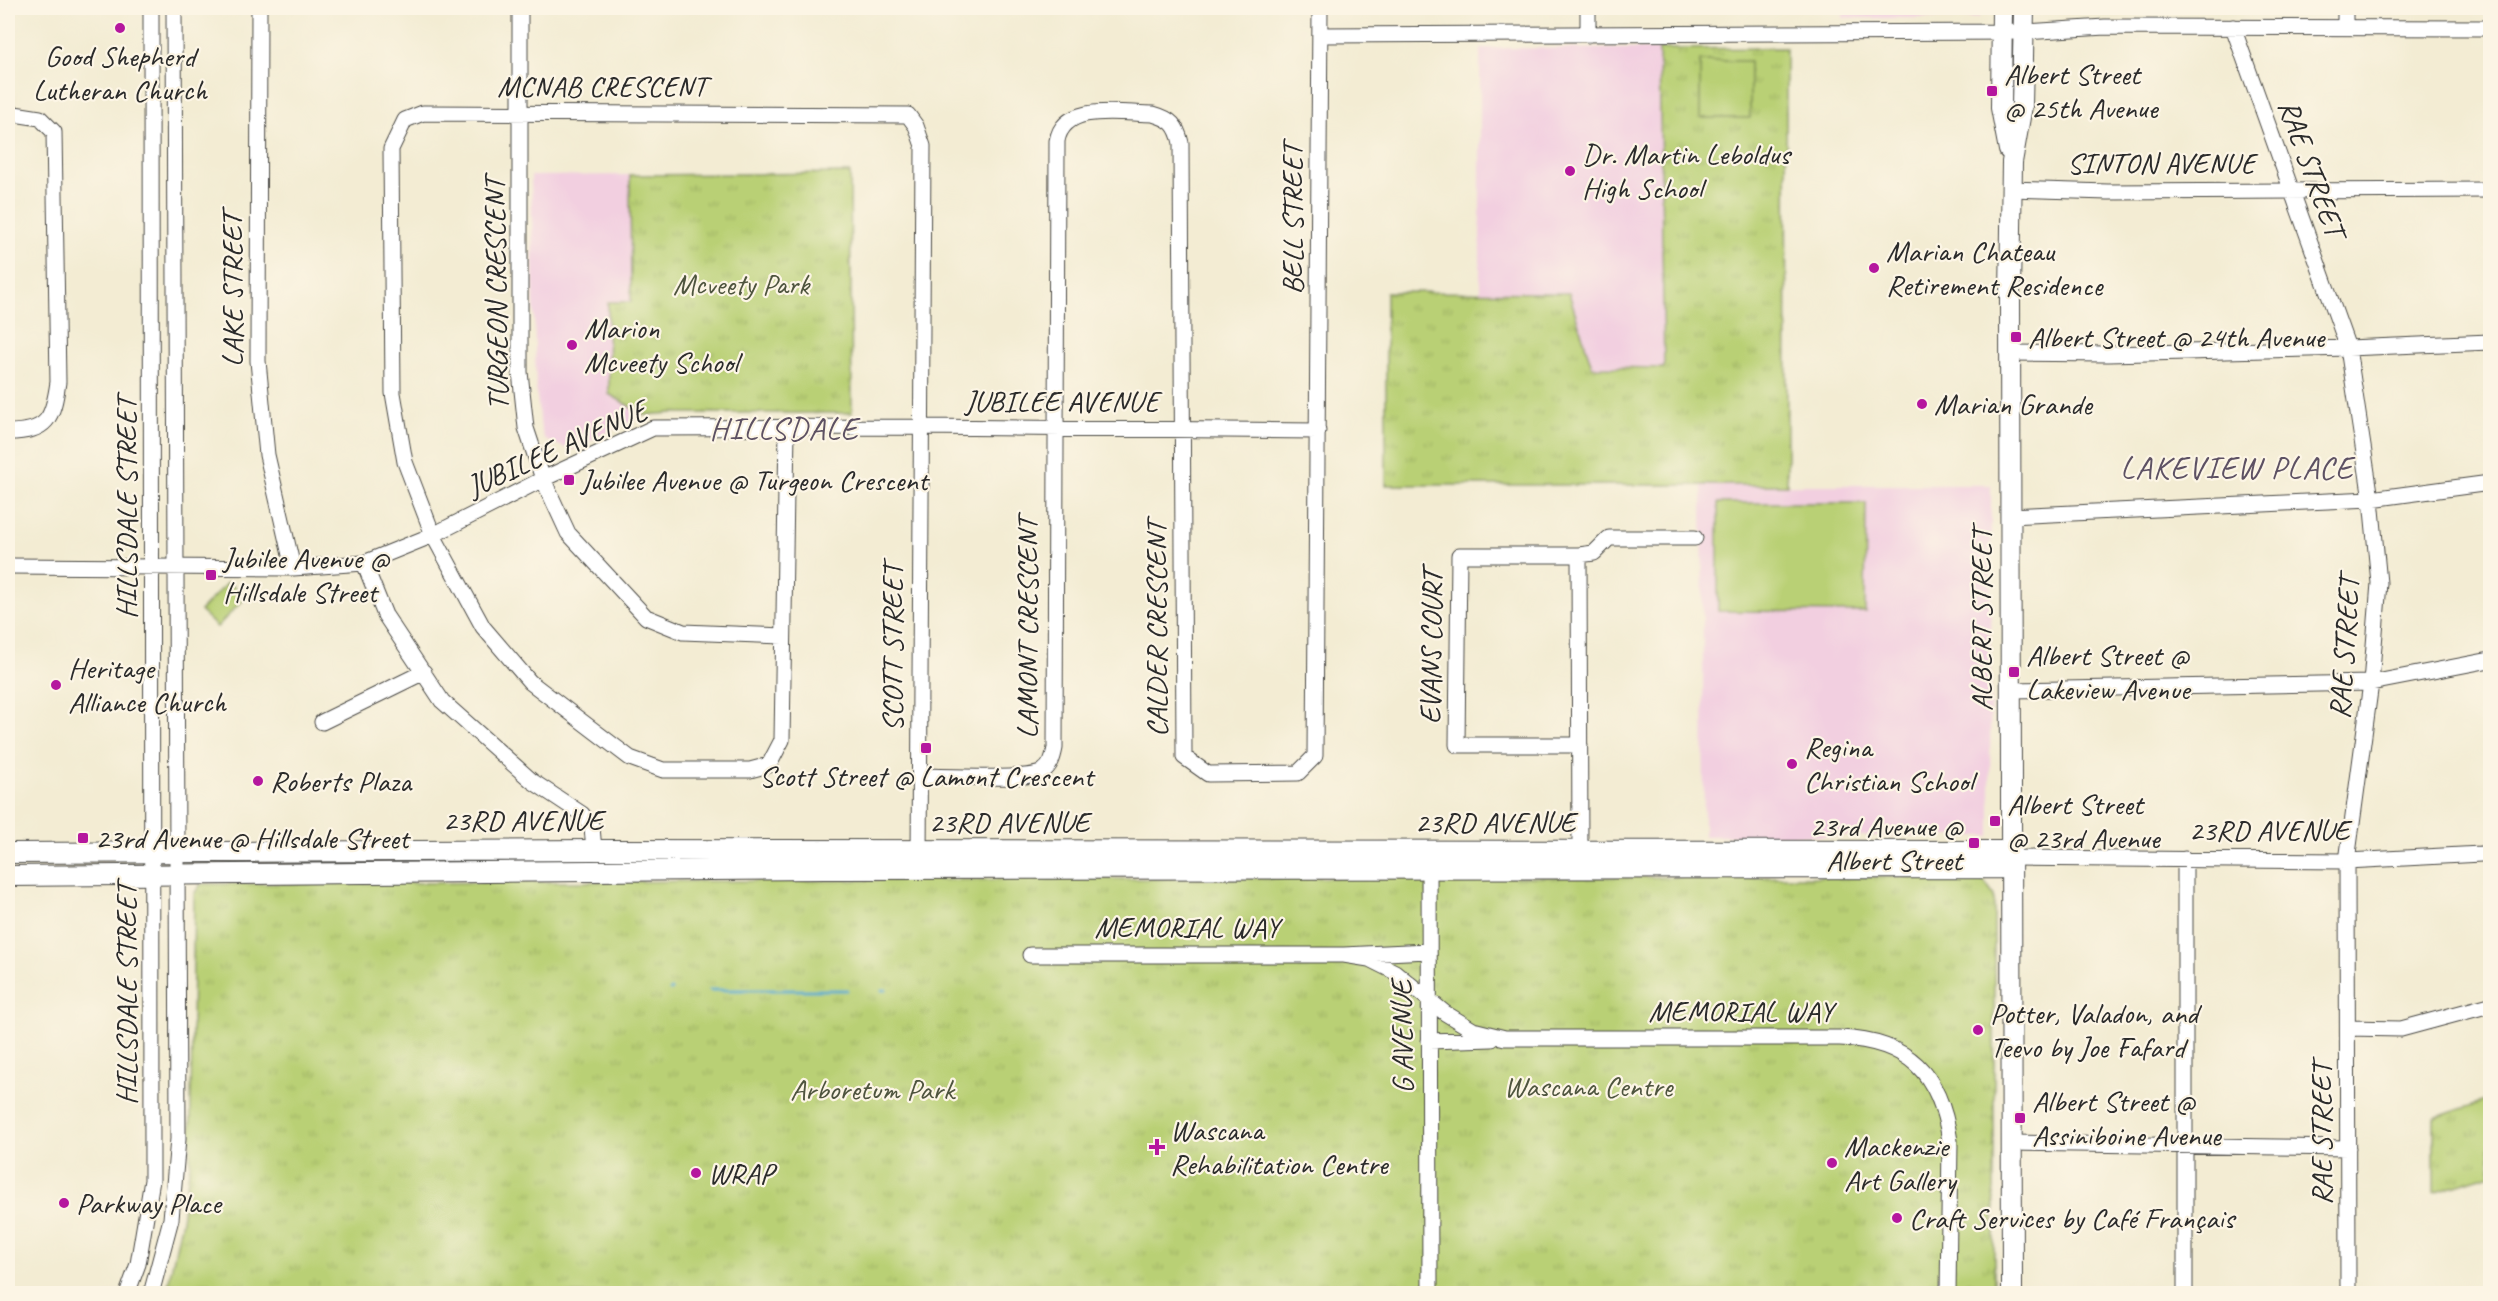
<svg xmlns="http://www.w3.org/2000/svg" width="2498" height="1301" font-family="Caveat,sans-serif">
	<defs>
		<pattern id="park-tufts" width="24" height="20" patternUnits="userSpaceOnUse" patternTransform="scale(1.5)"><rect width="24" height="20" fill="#b9d075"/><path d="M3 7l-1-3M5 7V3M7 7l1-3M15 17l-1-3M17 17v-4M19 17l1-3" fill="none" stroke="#9fb365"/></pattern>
	</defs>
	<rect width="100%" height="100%" fill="#fcf5e5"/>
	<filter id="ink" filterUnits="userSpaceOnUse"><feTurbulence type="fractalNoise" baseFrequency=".0167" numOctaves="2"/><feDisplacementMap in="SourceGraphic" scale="12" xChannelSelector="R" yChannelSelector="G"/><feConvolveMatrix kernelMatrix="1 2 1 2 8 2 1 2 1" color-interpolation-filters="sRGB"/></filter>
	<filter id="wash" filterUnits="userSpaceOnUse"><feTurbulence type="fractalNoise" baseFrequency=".008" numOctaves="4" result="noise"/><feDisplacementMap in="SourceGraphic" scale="24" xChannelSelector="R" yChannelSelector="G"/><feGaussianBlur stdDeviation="1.35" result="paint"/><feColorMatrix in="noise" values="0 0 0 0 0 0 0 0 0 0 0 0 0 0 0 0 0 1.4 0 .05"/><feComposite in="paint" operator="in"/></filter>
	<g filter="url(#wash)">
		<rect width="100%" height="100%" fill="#f3ecd3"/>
		<path fill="#f2cfe0" d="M1844 8H1979V18H1843Z
			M1480 48 1659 49 1664 368 1592 367 1569 293 1480 292Z
			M630 175 631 302 608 303 609 393 644 415 571 450 545 440 541 429 536 389 531 176Z
			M1702 485H1991L1990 836H1704Z"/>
		<path fill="url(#park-tufts)" stroke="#727e50" stroke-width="1.5" d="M1786 48 1787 485H1386V292L1569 293 1592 367 1664 368 1659 49Z
			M850 173 852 413H671L644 415 609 394 608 302H631L630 175Z
			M1447 877H1981L1994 896V1293L166 1294 182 1220 190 1165 194 894 201 884Z
			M2490 1099V1174L2434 1192V1118Z"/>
		<path fill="#b9d075" stroke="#727e50" stroke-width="1.5" d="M1700 61H1750V118H1700Z
			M1718 503H1866L1865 612 1718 611Z
			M228 582 245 598 217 627 200 611Z"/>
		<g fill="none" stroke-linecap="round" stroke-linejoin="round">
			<path stroke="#51a7cd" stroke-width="3" d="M670 990H671
				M710 990H847
				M882 990H886"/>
		</g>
	</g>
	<g filter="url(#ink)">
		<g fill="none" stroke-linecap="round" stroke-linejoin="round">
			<g stroke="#494844" stroke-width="17">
				<path id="minor" d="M259 8 258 361 267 455 293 568
					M520 8V372L526 428 543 479 568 533 646 617 683 632 783 636
					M2345 8V27
					M2233 27 2348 348 2371 499 2379 583 2371 683 2347 861 2348 1294
					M1320 35 2024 32 2105 27 2490 28
					M1588 35V8
					M8 113 40 118 54 132 58 382C53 418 48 432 8 432
					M2011 189 2108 192 2490 190
					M2010 353 2108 354 2348 348 2490 342
					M787 428 782 740 769 765 750 770H663L630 758 530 682 483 627 433 535 405 462 393 393 391 149 405 120 423 113 908 115 916 126 923 146 919 860
					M2010 516 2371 499 2490 483
					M1579 555 1580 861
					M364 563 385 615 442 701 532 781 582 814 592 827 594 850
					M8 566 293 568 364 563 433 535 543 479 653 428 919 427 1318 431
					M2012 690 2371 683 2490 660
					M322 722 424 672
					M1580 745H1457L1459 555H1579L1594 553 1609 538H1695
					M919 776C941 776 1028 781 1042 772 1051 766 1053 758 1055 748L1057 141C1064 101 1123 114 1153 114 1171 119 1177 125 1181 143L1184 757 1208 774 1298 773 1315 756 1320 8
					M1429 858 1430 1294
					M2011 858 2347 861 2481 854 2490 851
					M2185 859V1294
					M1030 955H1344L1428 951
					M1344 955 1369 959 1395 972 1445 1013 1473 1030 1505 1038H1840C1909 1041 1940 1073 1950 1141L1948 1294
					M2348 1028 2401 1029 2490 1005
					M1429 1041 1492 1039
					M2013 1143 2348 1148
					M127 1294 138 1264 152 1180 151 8
					M151 1294 171 1219 178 1139 174 8"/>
			</g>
			<g stroke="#494844" stroke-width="22">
				<path id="major" d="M2002 8 2001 108 2009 150
					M8 853 594 850 2011 851
					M8 876 826 869 2011 868
					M2012 1294 2010 296 2012 162 2022 106 2024 8"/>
			</g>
			<use href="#minor" stroke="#fff" stroke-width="15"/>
			<use href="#major" stroke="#fff" stroke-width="20"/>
		</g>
	</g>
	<g fill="#b5179e" stroke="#fcf5e5" stroke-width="2">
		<circle cx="120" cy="28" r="6"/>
		<rect x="1986" y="85" width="12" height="12" rx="3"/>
		<circle cx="1570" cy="171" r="6"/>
		<circle cx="1874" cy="268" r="6"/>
		<rect x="2010" y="331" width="12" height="12" rx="3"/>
		<circle cx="572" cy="345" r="6"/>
		<circle cx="1922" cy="404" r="6"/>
		<rect x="563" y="474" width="12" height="12" rx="3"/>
		<rect x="205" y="569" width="12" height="12" rx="3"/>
		<rect x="2008" y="666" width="12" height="12" rx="3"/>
		<circle cx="56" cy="685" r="6"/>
		<rect x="920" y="742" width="12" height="12" rx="3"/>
		<circle cx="1792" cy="764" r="6"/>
		<circle cx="258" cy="781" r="6"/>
		<rect x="1989" y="815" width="12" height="12" rx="3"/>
		<rect x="77" y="832" width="12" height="12" rx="3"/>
		<rect x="1968" y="837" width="12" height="12" rx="3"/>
		<circle cx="1978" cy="1030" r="6"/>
		<rect x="2014" y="1112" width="12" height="12" rx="3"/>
		<path d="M1154 1138h6v6h6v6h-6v6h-6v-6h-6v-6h6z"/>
		<circle cx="1832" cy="1163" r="6"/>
		<circle cx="696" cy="1173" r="6"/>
		<circle cx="64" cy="1203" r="6"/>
		<circle cx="1897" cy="1218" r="6"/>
	</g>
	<g text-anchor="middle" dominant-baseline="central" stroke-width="4.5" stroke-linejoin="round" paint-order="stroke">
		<g font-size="30" fill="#2b2b2b" stroke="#fcf5e5" text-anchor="start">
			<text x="120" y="56" text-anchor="middle">Good Shepherd<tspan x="120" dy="34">Lutheran Church</tspan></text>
			<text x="2004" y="74">Albert Street<tspan x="2004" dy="34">@ 25th Avenue</tspan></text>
			<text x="1582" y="154">Dr. Martin Leboldus<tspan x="1582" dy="34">High School</tspan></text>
			<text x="1886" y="251">Marian Chateau<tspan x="1886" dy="34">Retirement Residence</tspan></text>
			<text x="584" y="328">Marion<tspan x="584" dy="34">Mcveety School</tspan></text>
			<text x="2028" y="337">Albert Street @ 24th Avenue</text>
			<text x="1934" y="404">Marian Grande</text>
			<text x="581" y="480">Jubilee Avenue @ Turgeon Crescent</text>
			<text x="223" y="558">Jubilee Avenue @<tspan x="223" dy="34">Hillsdale Street</tspan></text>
			<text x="2026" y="655">Albert Street @<tspan x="2026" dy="34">Lakeview Avenue</tspan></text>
			<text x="68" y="668">Heritage<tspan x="68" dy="34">Alliance Church</tspan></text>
			<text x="1804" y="747">Regina<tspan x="1804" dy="34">Christian School</tspan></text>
			<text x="926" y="776" text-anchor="middle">Scott Street @ Lamont Crescent</text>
			<text x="270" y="781">Roberts Plaza</text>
			<text x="2007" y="804">Albert Street<tspan x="2007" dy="34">@ 23rd Avenue</tspan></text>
			<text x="1962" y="826" text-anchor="end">23rd Avenue @<tspan x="1962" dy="34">Albert Street</tspan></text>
			<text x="95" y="838">23rd Avenue @ Hillsdale Street</text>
			<text x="1990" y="1013">Potter, Valadon, and<tspan x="1990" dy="34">Teevo by Joe Fafard</tspan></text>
			<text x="2032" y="1101">Albert Street @<tspan x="2032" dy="34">Assiniboine Avenue</tspan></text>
			<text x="1170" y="1130">Wascana<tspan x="1170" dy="34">Rehabilitation Centre</tspan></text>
			<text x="1844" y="1146">Mackenzie<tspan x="1844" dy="34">Art Gallery</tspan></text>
			<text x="708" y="1173">WRAP</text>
			<text x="76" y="1203">Parkway Place</text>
			<text x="1909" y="1218">Craft Services by Café Français</text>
		</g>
		<g font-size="30" fill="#2b2b2b" stroke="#fcf5e5">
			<text x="602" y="86">MCNAB CRESCENT</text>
			<text x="2161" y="163">SINTON AVENUE</text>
			<text transform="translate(2312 168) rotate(70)">RAE STREET</text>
			<text transform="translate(1292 219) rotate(-90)">BELL STREET</text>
			<text transform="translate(232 290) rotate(-90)">LAKE STREET</text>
			<text transform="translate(496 294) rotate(-91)">TURGEON CRESCENT</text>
			<text x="1062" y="401">JUBILEE AVENUE</text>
			<text transform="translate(557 448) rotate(-24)">JUBILEE AVENUE</text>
			<text transform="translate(126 508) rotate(-90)">HILLSDALE STREET</text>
			<text transform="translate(1981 620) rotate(-90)">ALBERT STREET</text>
			<text transform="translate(1027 628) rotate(-90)">LAMONT CRESCENT</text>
			<text transform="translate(1156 629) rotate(-90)">CALDER CRESCENT</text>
			<text transform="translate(1431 647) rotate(-89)">EVANS COURT</text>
			<text transform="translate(892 648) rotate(-90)">SCOTT STREET</text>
			<text transform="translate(2344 648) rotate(-86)">RAE STREET</text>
			<text x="523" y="820">23RD AVENUE</text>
			<text x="1009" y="822">23RD AVENUE</text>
			<text x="1495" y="822">23RD AVENUE</text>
			<text x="2269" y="830">23RD AVENUE</text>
			<text x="1187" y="927">MEMORIAL WAY</text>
			<text transform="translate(126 994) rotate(-90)">HILLSDALE STREET</text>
			<text x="1741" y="1011">MEMORIAL WAY</text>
			<text transform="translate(1402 1037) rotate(-91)">G AVENUE</text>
			<text transform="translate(2321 1134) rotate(-90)">RAE STREET</text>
		</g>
		<g font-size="30" fill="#4e543e" stroke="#fcf5e5">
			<text x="741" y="284">Mcveety Park</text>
			<text x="1588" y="1086">Wascana Centre</text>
			<text x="872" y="1089">Arboretum Park</text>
		</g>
		<g font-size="32" letter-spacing="1.5" fill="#5d5163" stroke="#fcf5e5">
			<text x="784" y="428">HILLSDALE</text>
			<text x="2237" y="467">LAKEVIEW PLACE</text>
		</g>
	</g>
	<rect width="2498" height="1301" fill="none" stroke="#fcf5e5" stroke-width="30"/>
</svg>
